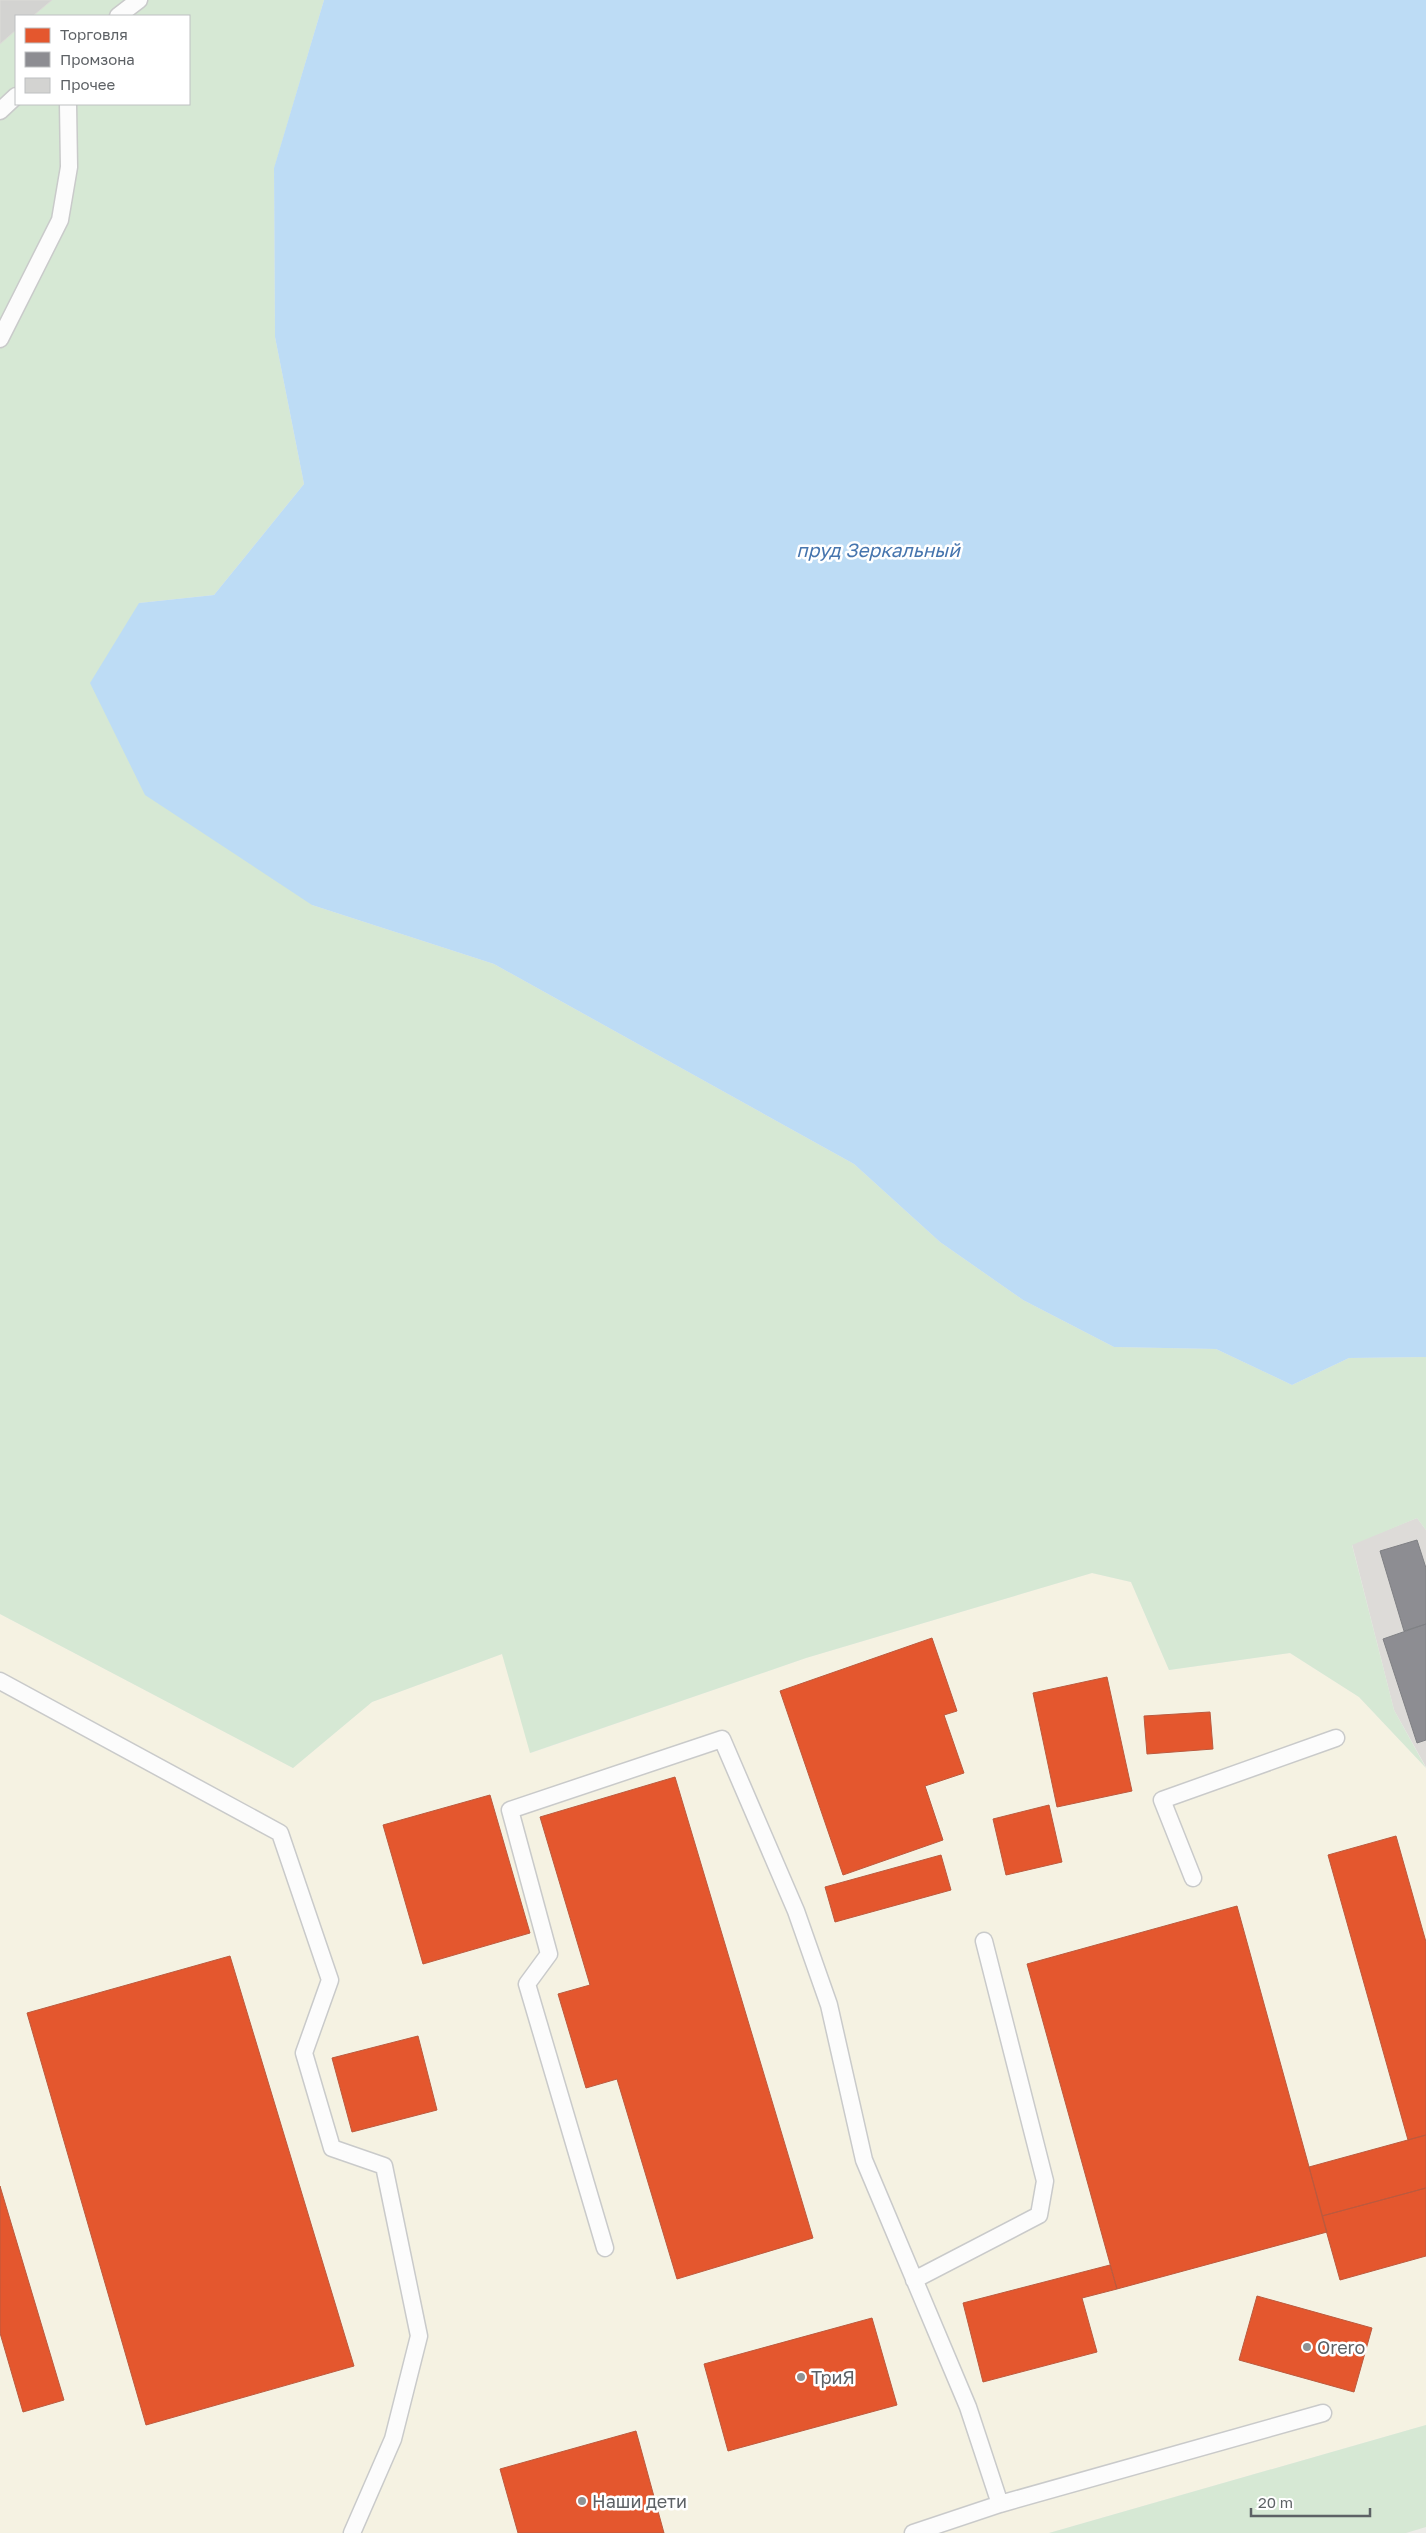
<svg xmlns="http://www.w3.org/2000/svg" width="1426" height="2533" font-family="'Golos Text',sans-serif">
	<rect width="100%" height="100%" fill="#edece8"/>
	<path fill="#f5f2e2" d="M1092 1573 1131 1582 1169 1670 1290 1653 1359 1697 1426 1768V2425L1049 2533H0V1614L293 1768 372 1702 502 1654 531 1753 806 1658Z"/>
	<path fill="#dddbd8" d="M1417 1518 1426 1530V1767L1394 1710 1352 1544Z"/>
	<path fill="#d6e8d4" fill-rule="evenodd" d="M0 0H324L274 169 275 337 304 484 214 595 139 603 312 905 494 964 854 1164 940 1242 1023 1300 1114 1347 1216 1349 1292 1385 1349 1358 1426 1357V1530L1417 1518 1352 1545 1394 1710 1426 1768 1359 1697 1290 1653 1169 1670 1131 1582 1092 1573 806 1658 530 1753 502 1654 372 1702 293 1768 0 1614ZM16 16H189V104H16Z
		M1426 2425V2527L1406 2533H1049Z"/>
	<path fill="#bddcf5" d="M324 0H1426V1357L1349 1358 1292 1385 1216 1349 1114 1347 1023 1300 940 1242 854 1164 494 964 312 905 145 795 90 683 139 603 214 595 304 484 275 337 274 168Z"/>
	<path fill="#e4572e" stroke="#bc5a3e" d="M932 1638 957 1711 944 1715 964 1773 925 1786 943 1840 843 1875 780 1691Z
		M1107 1677 1132 1791 1057 1807 1033 1693Z
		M1210 1712 1213 1749 1147 1754 1144 1716Z
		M675 1777 813 2238 677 2279 617 2079 586 2088 558 1994 590 1985 540 1817Z
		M490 1795 530 1933 423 1964 383 1825Z
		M1049 1805 1062 1862 1006 1875 993 1819Z
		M1396 1836 1426 1942V2135L1408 2140 1328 1855Z
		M941 1855 951 1890 835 1922 825 1887Z
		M1237 1906 1327 2232 1117 2289 1027 1964Z
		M230 1956 354 2366 146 2425 27 2013Z
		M418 2036 437 2110 352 2132 332 2058Z
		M1426 2135V2188L1322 2216 1309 2167Z
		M0 2186 64 2400 23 2412 0 2333Z
		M1426 2188V2256L1340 2280 1322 2216Z
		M1110 2265 1117 2289 1082 2298 1097 2352 983 2382 963 2303Z
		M1257 2296 1372 2328 1354 2392 1239 2360Z
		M872 2318 897 2405 728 2451 704 2364Z
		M636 2431 664 2533H518L500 2469Z"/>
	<path fill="#8d8d92" stroke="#7f8084" d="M1417 1540 1426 1568V1624L1404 1631 1380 1551Z
		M1426 1624V1740L1417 1743 1383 1639Z"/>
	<path fill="#d3d3d1" stroke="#dcdbd7" d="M0 0H52L33 16H16V30L0 44Z"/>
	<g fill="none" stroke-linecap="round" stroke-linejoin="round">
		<g stroke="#c9caca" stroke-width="19">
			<path id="service" d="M118 16 139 0
				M0 111 16 96
				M0 339 60 220 69 167 68 104
				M0 1681 280 1833 330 1980 304 2053 332 2148 384 2166 419 2336 393 2439 352 2533
				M1193 1878 1162 1800 1336 1738
				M605 2248 527 1984 549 1954 510 1810 722 1739 796 1911 829 2005 864 2160 968 2407 1000 2504
				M914 2280 1039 2215 1045 2181 984 1941
				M913 2533 1000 2504 1323 2413"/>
		</g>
		<use href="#service" stroke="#fcfcfc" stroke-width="16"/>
	</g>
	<g fill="#8f9293" stroke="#fff" stroke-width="2">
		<circle cx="1307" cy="2347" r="5"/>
		<circle cx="801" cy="2377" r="5"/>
		<circle cx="582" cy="2501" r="5"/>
	</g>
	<g text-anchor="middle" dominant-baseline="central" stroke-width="5" stroke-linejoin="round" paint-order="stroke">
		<g font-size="18" fill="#5d6165" stroke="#fff" text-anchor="start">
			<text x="1317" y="2347">Orero</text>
			<text x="811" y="2377">ТриЯ</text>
			<text x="592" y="2501">Наши дети</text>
		</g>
		<g font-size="19" font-style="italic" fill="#4675ae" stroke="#fff">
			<text x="878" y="549">пруд Зеркальный</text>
		</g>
	</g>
	<rect x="15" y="15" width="175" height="90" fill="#ffffff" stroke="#bec0c1"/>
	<rect x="25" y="28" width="25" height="15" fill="#e4572e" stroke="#bec0c1"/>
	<text x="60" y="40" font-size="15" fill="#5d6165">Торговля</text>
	<rect x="25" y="52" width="25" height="15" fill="#8d8d92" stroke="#bec0c1"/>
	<text x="60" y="65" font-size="15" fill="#5d6165">Промзона</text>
	<rect x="25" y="78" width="25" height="15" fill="#d3d3d1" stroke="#bec0c1"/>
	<text x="60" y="90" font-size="15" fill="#5d6165">Прочее</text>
	<path d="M1251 2508v8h119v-8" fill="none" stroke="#5d6165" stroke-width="2.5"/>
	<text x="1258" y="2508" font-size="15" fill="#5d6165" stroke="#ffffff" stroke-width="4" paint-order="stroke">20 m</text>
</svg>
